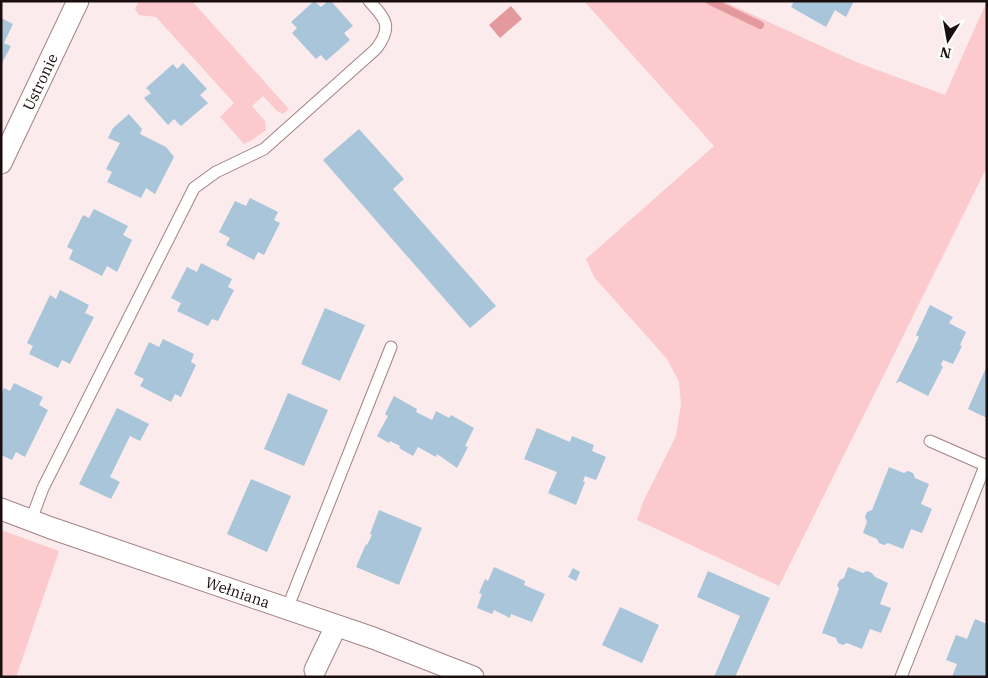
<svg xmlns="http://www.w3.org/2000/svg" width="988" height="678" font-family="'IBM Plex Serif',serif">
	<rect width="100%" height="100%" fill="#fbebec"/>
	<path fill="#fccacc" d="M139 1H192L289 109 283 114 277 111 263 96 252 106 265 121 266 130 252 140 244 144 220 117 234 103 156 17 139 15 135 9Z
		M584 1H723L856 62 945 95 987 1V167L779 586 637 520 643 502 676 436 681 404 679 382 667 359 594 277 586 259 714 146Z
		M1 530 59 551 16 677H1Z"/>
	<path fill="#e3999e" d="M511 6 522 19 500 38 489 25Z"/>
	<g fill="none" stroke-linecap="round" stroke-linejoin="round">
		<path stroke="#e3999e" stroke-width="8" d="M710 1 760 25"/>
	</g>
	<path fill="#a8c5d9" d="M314 1 321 7 328 1H331L353 26 344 33 350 40 326 61 321 55 316 59 292 33 297 28 291 22Z
		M794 1H854L846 17 835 10 826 27 791 7Z
		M1 18 13 24 4 43 11 46 1 65Z
		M183 63 207 89 200 95 208 103 181 126 174 119 168 125 144 98 151 93 146 88 173 64 177 69Z
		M129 114 142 129 140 134 166 147 174 157 155 194 146 188 141 198 107 182 112 172 106 169 120 143 108 138 113 128Z
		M359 129 404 179 393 189 496 306 470 328 323 160Z
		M250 198 278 212 274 220 280 223 264 255 258 252 254 260 226 245 230 238 219 232 235 201 246 206Z
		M94 209 128 226 123 235 132 240 117 272 107 266 102 276 69 259 73 250 67 247 83 215 89 218Z
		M201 263 232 279 228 287 234 290 218 321 212 319 208 326 177 311 181 303 171 298 187 267 197 272Z
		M60 290 89 305 85 313 94 317 70 364 62 360 58 368 29 354 33 346 27 343 50 295 56 299Z
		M930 305 953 317 949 323 966 332 960 345 962 346 953 364 943 360 941 365 943 367 928 396 899 381 898 383H896L919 337 916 335Z
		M325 308 365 325 340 381 301 364Z
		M163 339 194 354 191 362 196 365 181 397 175 394 171 402 140 386 144 379 134 374 149 342 159 347Z
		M985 370 987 371V418L968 409Z
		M14 383 43 397 39 405 48 410 25 457 16 452 12 460 1 455V394L4 388 10 391Z
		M288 393 328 410 304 466 264 449Z
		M394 396 417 409 416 412 432 420 436 411 449 418 451 415 474 428 465 446 468 447 457 468 437 454 436 457 418 447 413 456 399 448 400 446 390 441 389 443 377 436 388 416 385 414Z
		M117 408 149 424 140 441 130 436 110 477 120 482 111 499 79 484Z
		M537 428 570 442 572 436 594 445 592 451 606 457 596 480 585 476 583 481 585 482 576 505 548 493 557 472 524 459Z
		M889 467 904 473 908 471 913 473 915 478 929 484 921 504 932 509 922 533 911 529 903 549 888 543 884 545 879 543 877 539 863 533 867 522 865 517 867 512 872 510Z
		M251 479 291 496 267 552 227 534Z
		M379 510 422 528 399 585 356 567 366 544 367 545 372 535 370 534Z
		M494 567 525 581 524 585 545 594 532 622 511 614 510 618 494 610 492 614 477 608 482 594 479 593 485 579 488 581Z
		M848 567 863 573 867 571 872 573 875 577 888 583 880 604 891 608 881 633 870 629 862 649 847 643 843 645 838 643 836 638 822 633 839 589 837 585 840 580 844 578Z
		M573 568 580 572 576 581 568 577Z
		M708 571 770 598 735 677H714L740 616 697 597Z
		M620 607 659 625 642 663 602 645Z
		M975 619 987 624V677H952L957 664 946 660 956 635 967 639Z"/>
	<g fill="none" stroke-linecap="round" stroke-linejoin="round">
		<g stroke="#a48284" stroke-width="13">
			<path id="lane" d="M930 441 987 466
				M31 520 43 488 194 188 216 172 264 149 376 49C393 27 386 19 369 1
				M287 609 391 347
				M901 677 985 466"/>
		</g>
		<g stroke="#a48284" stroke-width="23">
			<g id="street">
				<path id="s1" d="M1 163 78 1"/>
				<path id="s2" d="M1 509 51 528 373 638 473 677"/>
				<path d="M315 670 336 626"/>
			</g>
		</g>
		<use href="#lane" stroke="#fff" stroke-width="11"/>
		<use href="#street" stroke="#fff" stroke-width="21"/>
	</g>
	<g text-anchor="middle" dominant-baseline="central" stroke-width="4.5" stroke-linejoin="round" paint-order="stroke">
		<g font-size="15" fill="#1b0e0f" stroke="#fff">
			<text stroke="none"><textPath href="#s1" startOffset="90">Ustronie</textPath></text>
			<text stroke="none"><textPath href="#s2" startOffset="251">Wełniana</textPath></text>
		</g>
	</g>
	<rect width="988" height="678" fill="none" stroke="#1b0e0f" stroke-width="5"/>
	<g transform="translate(948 40) rotate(191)" stroke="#ffffff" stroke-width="4" paint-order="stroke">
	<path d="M0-4L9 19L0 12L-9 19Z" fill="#1b0e0f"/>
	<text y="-8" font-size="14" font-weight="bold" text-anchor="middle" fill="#1b0e0f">N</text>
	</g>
</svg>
